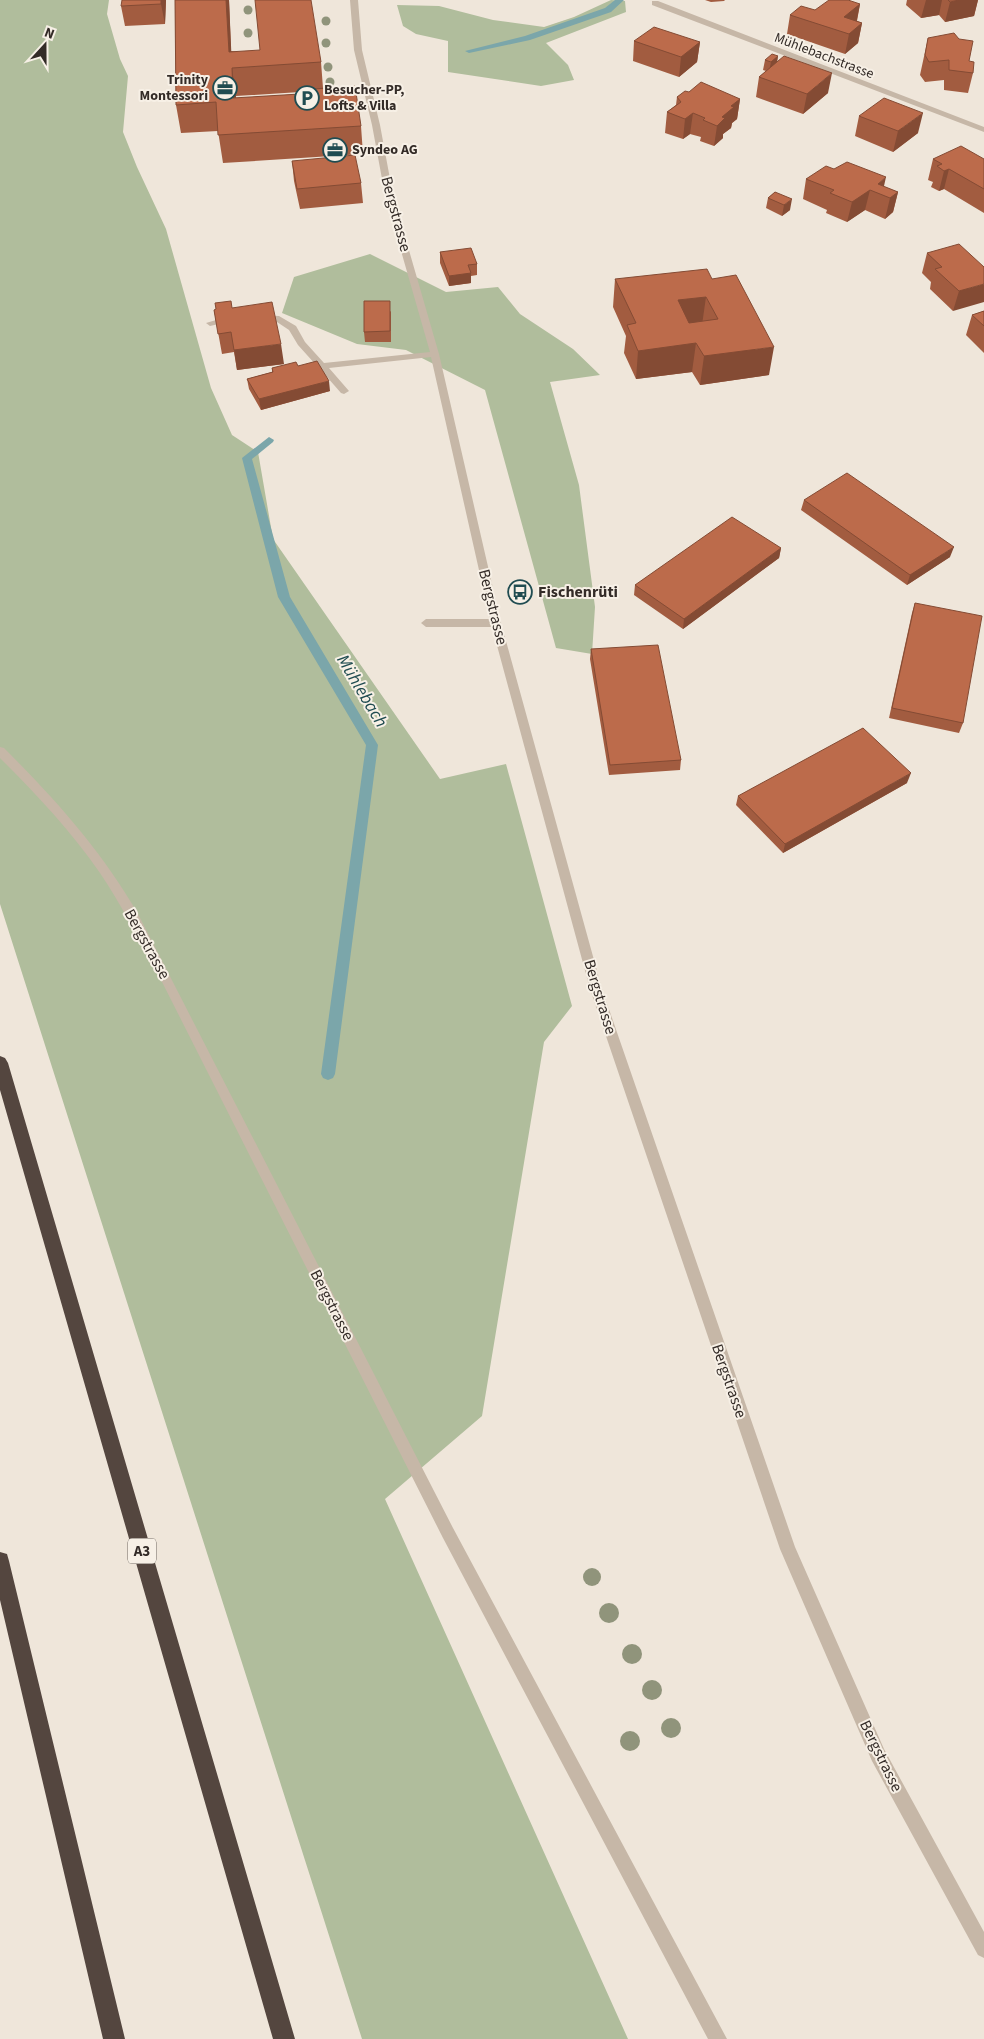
<svg xmlns="http://www.w3.org/2000/svg" width="984" height="2039" font-family="'Source Sans 3',sans-serif">
	<rect width="100%" height="100%" fill="#efe6da"/>
	<path fill="#b0bd9c" d="M0 0H109L107 14 120 59 128 76 123 132 137 167 166 229 211 388 232 435 258 452 273 539 440 779 506 764 572 1006 544 1042 482 1416 385 1499 628 2039H362L0 904Z
		M611 0 625 1 626 12 546 43 568 65 574 80 541 86 448 72V41L416 34 403 26 397 5 439 6 493 20 544 27 574 17Z
		M370 254 446 292 498 287 520 314 573 349 600 375 550 382 579 485 595 607 592 654 556 648 485 390 406 350 357 344 282 313 294 277Z"/>
	<g fill="none" stroke-linecap="round" stroke-linejoin="round">
		<path fill="#7ba6aa" fill-rule="evenodd" d="M615 0H624L611 12 530 40 469 53 465 51 525 36 605 8Z
			M269 437 274 440 273 442 252 459 290 597 378 745 335 1074 333 1078 328 1080 323 1078 321 1074 366 745 278 597 242 458Z"/>
		<path fill="#c6b7a7" fill-rule="evenodd" d="M350 0H358L362 50 380 125 393 195 439 354 501 623 602 989 795 1547 884 1749 984 1932V1958L978 1955 872 1761 780 1549 590 989 492 627H426L421 623 426 619H490L431 357 329 368 349 391 344 394 341 393 320 369H314L312 367 316 365 298 345 289 330 277 322 261 321 257 318 261 315 279 316 296 326 305 342 324 363 430 352 385 195 372 125 354 50Z
			M652 1H658L984 127V132L652 5Z
			M233 315 236 316V320L210 326 206 323Z
			M0 747 4 748C55 799 102 851 138 914L453 1528 727 2039H708L443 1538 157 972C138 938 121 904 100 873 71 831 36 794 0 758Z"/>
		<path fill="#54463f" fill-rule="evenodd" d="M0 1056 5 1058 8 1063 295 2039H273L0 1090Z
			M0 1552 7 1554 9 1561 125 2039H103L0 1600Z"/>
	</g>
	<g fill="#90947b">
		<circle cx="248" cy="10" r="4.5"/>
		<circle cx="326" cy="21" r="4.5"/>
		<circle cx="248" cy="33" r="4.5"/>
		<circle cx="326" cy="43" r="4.5"/>
		<circle cx="328" cy="67" r="4.5"/>
		<circle cx="330" cy="82" r="4.5"/>
		<circle cx="592" cy="1577" r="9"/>
		<circle cx="609" cy="1613" r="10"/>
		<circle cx="632" cy="1654" r="10"/>
		<circle cx="652" cy="1690" r="10"/>
		<circle cx="671" cy="1728" r="10"/>
		<circle cx="630" cy="1741" r="10"/>
	</g>
	<path fill="#a25c40" fill-rule="evenodd" d="M166 0 165 24 125 26 121 6Z
		M175 0H229L231 51 321 62 323 88 361 126 363 154 223 163 218 131 181 133 176 105ZM300 92V94L236 98V96Z
		M705 0H725L724 1 711 2Z
		M907 0H978L974 16 945 22 939 15 921 18 906 5Z
		M860 4 857 21 862 23 858 43 845 54 787 34 790 15Z
		M928 38 969 61 973 73 968 93 944 90V80L925 82 920 75Z
		M634 41 700 42 697 62 679 77 633 61Z
		M778 56 777 63 828 93 803 114 756 97 759 77 766 71 763 70 765 60Z
		M689 92 740 99 737 119 732 123 731 128 723 134V138L714 146 700 141 701 137 690 134 683 139 665 133 667 112 676 105 677 97Z
		M859 116 918 133 893 152 855 136Z
		M933 159H984V213L944 189 939 191 931 187 933 182 928 180Z
		M292 161 361 183 363 203 300 209 294 181Z
		M834 169 898 192 893 212 885 219 865 210 847 222 826 213 827 210 803 199 806 179Z
		M775 192 790 210 782 216 766 208 768 198Z
		M440 252 477 264V275L471 276V283L449 286 440 263Z
		M927 253 984 267 953 311 930 289 931 282 922 273Z
		M615 279H712L769 375 700 385 692 372 636 379 624 353 626 336 613 307Z
		M232 308 284 364 237 370 234 352 222 354 214 310Z
		M391 311V342H365L364 332Z
		M984 311V353L966 335 972 315Z
		M298 366 330 391 261 410 249 389 247 379 272 372V368Z
		M804 500 950 557 907 585 801 510Z
		M781 548 779 558 683 629 634 595 635 585Z
		M915 603 963 723 959 733 889 718 912 613Z
		M591 649 681 760 680 770 609 775 590 659Z
		M907 783 783 853 736 805 738 796Z"/>
	<path fill="#844b34" d="M161 0H166L165 24 161 4Z
		M226 0H229L232 68 236 96 237 126 233 98 229 52Z
		M926 0H942L939 15 921 18Z
		M959 0H978L974 16 945 22 950 2Z
		M860 4 856 24 844 17Z
		M862 23 858 43 845 54 849 34Z
		M700 42 697 62 679 77 681 57Z
		M778 56 776 66 769 72 771 62Z
		M832 73 828 93 803 114 807 94Z
		M740 99 737 119 732 123 731 128 723 134V138L714 146 717 126 722 117 731 106Z
		M693 113 690 134 683 139 685 119Z
		M923 113 918 133 893 152 898 131Z
		M949 169 944 189 939 191 944 171Z
		M886 177 882 195 878 184Z
		M870 190 865 210 847 222 852 202Z
		M898 192 893 212 885 219 890 198Z
		M792 199 790 210 782 216 784 205Z
		M471 273V283L449 286V276Z
		M984 284V302L953 311 959 291Z
		M706 297 702 325 675 329 678 300Z
		M696 343 692 372 636 379 638 351Z
		M281 344 284 364 237 370 234 350Z
		M774 347 769 375 700 385 704 356Z
		M329 381 330 391 261 410 259 399Z
		M954 547 950 557 907 585 910 575Z
		M781 548 779 558 683 629 684 619Z
		M911 773 907 783 783 853 785 844Z"/>
	<path fill="#bc6b4b" stroke="#844b34" fill-rule="evenodd" d="M122 0H161V4L121 6Z
		M175 0H226L229 52 260 50 255 0H311L321 62 232 68 233 98 300 94V90L355 86 361 126 218 135 216 102 176 105Z
		M829 0H848L860 4 844 17 862 23 849 34 790 15 801 6 815 10Z
		M948 0H959L950 2Z
		M654 27 700 42 681 57 634 41Z
		M954 33 959 39 973 41 969 61 974 62 973 73 949 70V60L929 62 925 55 928 38Z
		M772 54 778 56 771 62 765 60Z
		M784 56 832 73 807 94 759 77Z
		M701 82 740 99 731 106 734 107 722 117 725 118 717 126 703 120 705 118 693 113 685 119 667 112 681 102 677 97 685 91 689 92Z
		M884 98 923 113 898 131 859 116Z
		M961 146 984 159V189L949 169 944 171 937 166 942 164 933 159Z
		M355 155 361 183 297 189 292 161Z
		M847 162 886 177 878 184 898 192 890 198 870 190 852 202 830 193 834 190 806 179 826 166 834 169Z
		M775 192 792 199 784 205 768 198Z
		M959 244 984 267V284L959 291 935 269 942 267 927 253Z
		M471 248 477 264 468 265 471 273 449 276 440 252Z
		M707 269 712 279 736 275 774 347 704 356 696 343 638 351 627 325 636 323 615 279ZM706 297 718 319 689 323 678 300Z
		M231 301 232 308 272 302 281 344 234 350 231 332 218 334 214 310 216 309 215 303Z
		M364 301H390V331L364 332Z
		M984 311V326L972 315Z
		M317 361 329 381 259 399 247 379 273 372 272 368 296 362 298 366Z
		M847 473 954 547 910 575 804 500Z
		M732 517 781 548 684 619 635 585Z
		M915 603 982 616 963 723 892 708Z
		M658 645 681 760 610 765 591 649Z
		M863 728 911 773 785 844 738 796Z"/>
	<defs>
		<g id="office-ring" transform="scale(1.25)"><circle r="9.5" fill="#f7f0e6" stroke="#204c51" stroke-width="1.5"/><path d="M-6-3h4V-5.5h4V-3h4V5H-6ZM-1-4.5V-3h2v-1.5ZM-6 0V1H6V0Z" fill="#204c51"/></g>
		<g id="parking-ring" transform="scale(1.25)"><circle r="9.5" fill="#f7f0e6" stroke="#204c51" stroke-width="1.5"/><path d="M-3.5-5.5H1a3.5 3.5 0 0 1 0 7H-1V5.5H-3.5ZM-1-3.4V-.6H.8a1.4 1.4 0 0 0 0-2.8Z" fill="#204c51"/></g>
		<g id="bus-ring" transform="scale(1.25)"><circle r="9.5" fill="#f7f0e6" stroke="#204c51" stroke-width="1.5"/><path d="M-5-6H5V4H4V6H2V4H-2V6H-4V4H-5ZM-3.5-4V0h7V-4ZM-3.5 1.2v1.5H-2V1.2ZM2 1.2v1.5H3.5V1.2Z" fill="#204c51"/></g>
	</defs>
	<g fill-rule="evenodd">
		<use href="#office-ring" x="225" y="88"/>
		<use href="#parking-ring" x="307" y="98"/>
		<use href="#office-ring" x="335" y="150"/>
		<use href="#bus-ring" x="520" y="592"/>
	</g>
	<g text-anchor="middle" dominant-baseline="central" stroke-width="4" stroke-linejoin="round" paint-order="stroke">
		<g font-size="14" fill="#332b27" stroke="#f7f0e6">
			<text transform="translate(824 56) rotate(21)">Mühlebachstrasse</text>
		</g>
		<g font-size="14" font-weight="bold" fill="#332b27" stroke="#f7f0e6" text-anchor="start">
			<text x="208" y="80" text-anchor="end">Trinity<tspan x="208" dy="16">Montessori</tspan></text>
			<text x="324" y="90">Besucher-PP,<tspan x="324" dy="16">Lofts &amp; Villa</tspan></text>
			<text x="352" y="150">Syndeo AG</text>
		</g>
		<rect fill="#f7f0e6" stroke="#6e6660" stroke-width="1" x="128" y="1538.5" width="28" height="25" rx="4"/>
		<g font-size="15" font-weight="bold" fill="#332b27">
			<text x="142" y="1551">A3</text>
		</g>
		<g font-size="16" fill="#332b27" stroke="#f7f0e6">
			<text transform="translate(396 214) rotate(75)">Bergstrasse</text>
			<text transform="translate(493 607) rotate(76)">Bergstrasse</text>
			<text transform="translate(147 944) rotate(61)">Bergstrasse</text>
			<text transform="translate(600 997) rotate(73)">Bergstrasse</text>
			<text transform="translate(332 1305) rotate(63)">Bergstrasse</text>
			<text transform="translate(729 1381) rotate(71)">Bergstrasse</text>
			<text transform="translate(881 1756) rotate(64)">Bergstrasse</text>
		</g>
		<g font-size="16" font-weight="bold" fill="#332b27" stroke="#f7f0e6" text-anchor="start">
			<text x="538" y="592">Fischenrüti</text>
		</g>
		<g font-size="18" font-style="italic" fill="#204c51" stroke="#f7f0e6">
			<text transform="translate(362 691) rotate(59)">Mühlebach</text>
		</g>
	</g>
	<g transform="translate(45 45) rotate(21)" stroke="#f7f0e6" stroke-width="4" paint-order="stroke">
	<path d="M0-4L9 19L0 12L-9 19Z" fill="#332b27"/>
	<text y="-8" font-size="14" font-weight="bold" text-anchor="middle" fill="#332b27">N</text>
	</g>
</svg>
